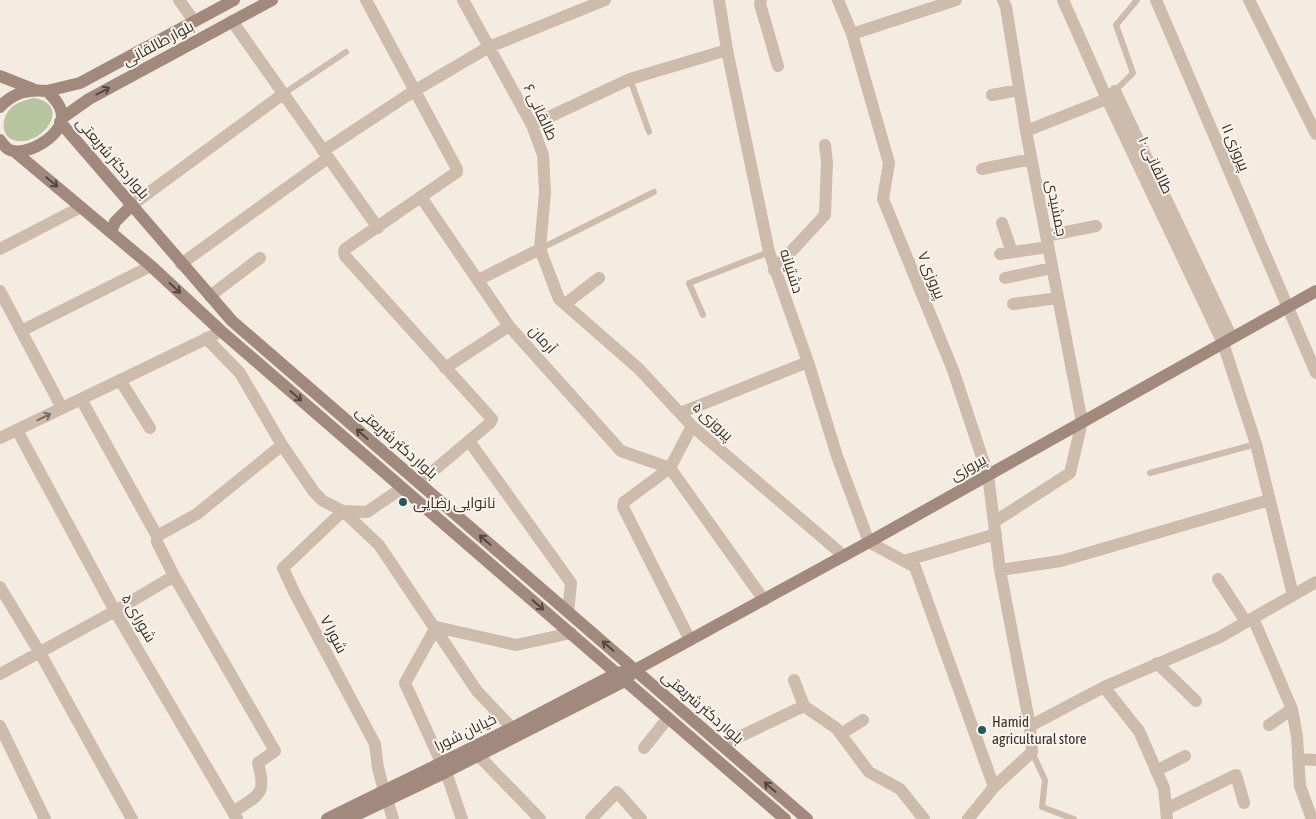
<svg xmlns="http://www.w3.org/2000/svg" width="1316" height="819" font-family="'Asap Condensed',Cairo,sans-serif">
	<rect width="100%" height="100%" fill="#f4ebe1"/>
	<path fill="#b8c4a0" d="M33 98C72 103 45 144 18 141 0 139 0 118 12 107 18 102 26 100 33 98Z"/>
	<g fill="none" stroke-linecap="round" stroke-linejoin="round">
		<path stroke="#cdbbac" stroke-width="6" d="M630 79 649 132
			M1114 92 1133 73 1116 25 1137 0
			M283 94 346 52
			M540 249 654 192
			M703 315 689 283 769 252
			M1150 473 1256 444
			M1032 752 1045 780 1042 807 1074 819"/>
		<path stroke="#cdbbac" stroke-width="12" d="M179 0 194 21
			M366 0 457 169V172L345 249 344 252 345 256 492 419 490 423 419 483
			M463 0 532 125 543 155 545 192 540 249 559 299 639 369 692 426 844 556
			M719 0 727 50 769 252 808 362 837 456 869 542 915 567 994 787
			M761 0 760 4 778 66
			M838 0 852 34 889 163 883 199 953 370 988 475 1000 570 1030 726 1032 752 994 787 968 819
			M1063 0 1107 99 1223 343 1256 444 1293 595
			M1156 0 1316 373
			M1249 0 1316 134
			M232 21 378 228
			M852 34 956 0
			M1115 91 1232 338
			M992 95 1019 90
			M532 125 630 79 727 50
			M1026 131 1107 99
			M323 151 414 91 489 47 605 0
			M982 169 1031 159
			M421 197 509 326 621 451 670 468 764 600
			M132 205 283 94
			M1002 223 1012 252
			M1046 236 1096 226
			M0 249 81 207
			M1000 254 1048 247
			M181 264 328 158
			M774 270 825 215 827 162 825 145
			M1005 278 1052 268
			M478 280 540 249
			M0 291 62 408
			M210 296 260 258
			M565 304 599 278
			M1013 304 1058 298
			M21 331 151 266
			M206 338 240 373 282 445 314 492 323 501 343 511 379 545 477 691 512 728
			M445 368 509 326
			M120 380 150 428
			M81 399 157 536V542L174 576 275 751 258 763C267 796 259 794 233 812
			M680 413 808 362
			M17 430 115 611 237 819
			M0 438 214 335
			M469 441 571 583 568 612
			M343 511 283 568 295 594 375 744 378 768 384 791
			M343 511 367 512 402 488
			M994 522 1070 473 1082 422 1026 131 1006 7 1003 0
			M157 536 197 514 282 445
			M904 561 996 534
			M1000 570 1061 561 1269 500
			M1218 579 1246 622
			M0 587 40 653 132 819
			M1253 618 1292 709 1297 736 1300 786 1312 819
			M436 627 405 683 441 762
			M436 627 516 645 571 633
			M690 640 623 507 624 502 670 468 692 426
			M1157 663 1196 701
			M0 674 115 611 174 576
			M794 680 804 706
			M1104 687 1139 731 1164 788 1167 819
			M1269 725 1292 709
			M0 726 45 819
			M1030 726 1104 687 1220 637 1316 582
			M841 734 863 720
			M722 745 804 706 836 728 869 772 900 789 924 819
			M644 748 668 718
			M478 755 540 819
			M1298 759 1316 760
			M1156 771 1185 756
			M446 772 462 819
			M387 799 393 819
			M1166 809 1236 775 1244 803
			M591 819 617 792 641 819"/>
		<path stroke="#a18a7d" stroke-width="12" d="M0 76 33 89
			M47 91 80 83 234 0
			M0 107C14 92 28 89 47 91 54 98 62 106 62 117 62 136 24 159 8 149 5 147 2 143 0 140
			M62 118 89 99 272 0
			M60 122 232 321 807 819
			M14 151 151 266 221 331 785 819
			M111 232 115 222 132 205
			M327 819 512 728 617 673 623 672
			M348 819 446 772 625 681 635 670 869 542 1316 291"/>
	</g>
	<defs><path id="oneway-shaft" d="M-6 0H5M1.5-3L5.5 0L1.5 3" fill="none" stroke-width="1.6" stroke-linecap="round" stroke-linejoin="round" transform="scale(1.25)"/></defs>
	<g stroke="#544640">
		<use href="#oneway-shaft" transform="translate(103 91) rotate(-28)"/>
		<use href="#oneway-shaft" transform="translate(52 182) rotate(40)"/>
		<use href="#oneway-shaft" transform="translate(175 288) rotate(43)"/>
		<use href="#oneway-shaft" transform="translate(296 396) rotate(41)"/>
		<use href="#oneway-shaft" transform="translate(362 434) rotate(-139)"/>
		<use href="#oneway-shaft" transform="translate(485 540) rotate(-139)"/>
		<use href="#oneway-shaft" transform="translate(538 605) rotate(41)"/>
		<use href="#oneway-shaft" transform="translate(608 646) rotate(-139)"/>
		<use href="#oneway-shaft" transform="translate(770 787) rotate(-139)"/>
	</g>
	<use stroke="#7d6f65" href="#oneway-shaft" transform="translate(44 417) rotate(-26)"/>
	<g fill="#1f5a5e" stroke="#fbf5ee" stroke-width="2">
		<circle cx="403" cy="502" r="5"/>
		<circle cx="982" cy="730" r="5"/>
	</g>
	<g text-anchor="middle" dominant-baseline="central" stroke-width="4" stroke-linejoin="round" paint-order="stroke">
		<g font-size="15" fill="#3b302b" stroke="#fbf5ee">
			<text transform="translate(158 43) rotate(-28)">بلوار طالقانی</text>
			<text transform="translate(541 112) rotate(65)">طالقانی ۶</text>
			<text transform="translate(1236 147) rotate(67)">پیروزی ۱۱</text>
			<text transform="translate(113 158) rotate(49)">بلوار دکتر شریعتی</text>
			<text transform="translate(1156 165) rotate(65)">طالقانی ۱۰</text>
			<text transform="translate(1057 208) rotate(79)">جمشیدی</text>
			<text transform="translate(792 271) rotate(72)">دشتیانه</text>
			<text transform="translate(932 275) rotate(68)">پیروزی ۷</text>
			<text transform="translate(543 339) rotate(48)">آرمان</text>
			<text transform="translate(713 421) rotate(43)">پیروزی ۵</text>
			<text transform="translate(397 442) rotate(41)">بلوار دکتر شریعتی</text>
			<text transform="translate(968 467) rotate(-29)">پیروزی</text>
			<text transform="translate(139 618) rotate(60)">شورای ۵</text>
			<text transform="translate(334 634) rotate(62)">شورا ۷</text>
			<text transform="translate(703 707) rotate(41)">بلوار دکتر شریعتی</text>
			<text transform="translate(465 732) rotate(-26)">خیابان شورا</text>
		</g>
		<g font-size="15" fill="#3b302b" stroke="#fbf5ee" text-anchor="start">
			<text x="413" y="502">نانوایی رضایی</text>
			<text x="992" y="721">Hamid<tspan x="992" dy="17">agricultural store</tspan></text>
		</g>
	</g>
</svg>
